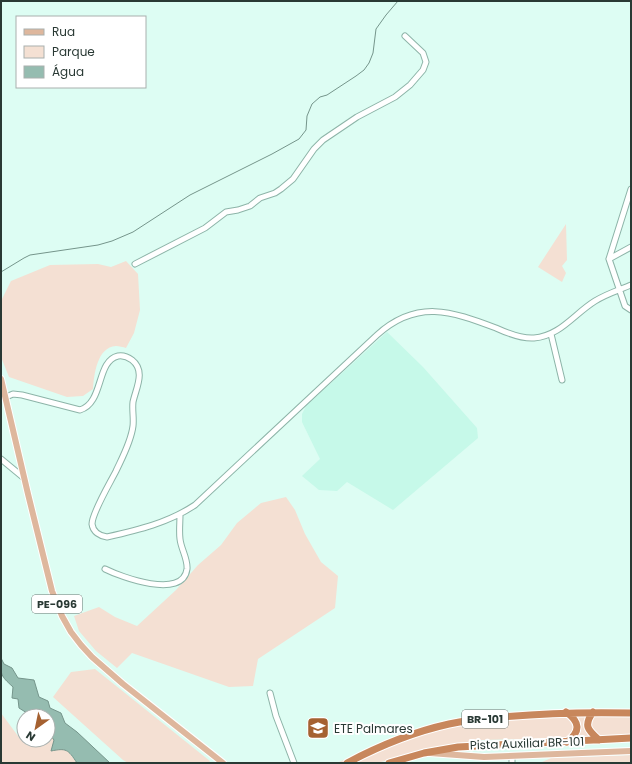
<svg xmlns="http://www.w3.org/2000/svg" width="632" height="764" font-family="Poppins,sans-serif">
	<rect width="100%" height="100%" fill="#ddfdf3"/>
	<path fill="#c6f9e9" d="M387 332 423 367 477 428 478 438 393 510 347 482 337 491 319 490 302 476 320 459 302 422V414L306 406Z"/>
	<path fill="#f4e0d3" d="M566 224 567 260 562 266 566 273 562 282 538 267Z
		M126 261 138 274 140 310 134 333 126 348C123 347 119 346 116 346 97 347 94 375 93 389L83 396 67 397 9 377 1 357V301L11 281 50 265 98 264 111 267Z
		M286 497 295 510 305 534 321 562 338 576 335 608 258 659 253 686 229 687 132 653 117 668 96 651 79 631 74 616 99 607 115 617 137 626 176 590 198 565 221 545 237 523 261 503Z
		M95 669 210 761 209 763H128L123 760 53 697 71 672Z
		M631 709V734L598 736 587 720 593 710Z
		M567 710 578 723 569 738 483 740 376 763H337C362 751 389 738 416 729 464 713 516 712 567 710Z
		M1 713 21 740H48L49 732 63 749 68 751 77 763H1Z
		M574 713 587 715 596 737 571 738 579 723Z
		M631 755V763H540L551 758Z"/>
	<path fill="#95bcb0" stroke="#75958b" d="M1 658 4 664 12 668 18 678 34 680 39 697 48 701 50 708 61 713 65 723 77 732 110 763H77C68 749 66 748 51 751L54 740 48 732V716H36V715L27 713 19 708 18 699 12 698 13 687C0 675 1 676 1 658Z"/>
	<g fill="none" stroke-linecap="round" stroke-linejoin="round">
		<path stroke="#75958b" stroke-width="1" d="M1 272 24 258 30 255 98 245 112 241 133 232 190 195 272 154 299 139 306 130 307 116 312 104 320 97 327 95 356 76 364 70 369 63 373 53 376 29 386 15 398 1"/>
		<g stroke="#8db4a8" stroke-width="7">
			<path id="minor" d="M631 189 609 259 625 306 631 310
				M609 259 631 247
				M135 264 205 228 226 212 238 210 250 206 260 198 275 193 281 189 293 179 314 149 323 140 357 117 395 97 410 85 423 70 426 62 423 53 405 36
				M551 334 562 380
				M6 397 13 394 22 395 80 410C104 403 96 361 118 356 124 355 128 357 132 360 146 371 136 388 133 402 132 410 134 418 133 426 131 442 122 458 116 471 110 483 92 513 92 524 93 532 100 536 107 537 138 530 168 523 195 505L377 335C417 299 451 311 496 328 507 333 521 339 534 338 560 336 574 314 595 301 606 294 619 290 631 285
				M1 459 24 478
				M105 569C121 577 183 600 187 569 188 559 181 549 180 539 179 531 180 523 180 515
				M270 693 276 716 294 763
				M512 763V756"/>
		</g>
		<g stroke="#fff" stroke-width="8">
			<path id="major" d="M1 379 28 494 52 591 62 616 71 632 81 645 92 657 123 684 223 763
				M430 753 484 757 631 751"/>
		</g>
		<g stroke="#fff" stroke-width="9">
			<path id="highway" d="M566 712C580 722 581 731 567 742
				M593 712C583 726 588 730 599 740
				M347 763C379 746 413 732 449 724 463 721 479 719 494 718 540 713 585 712 631 713
				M389 763 424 753 458 747 631 738"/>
		</g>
		<use href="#minor" stroke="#fff" stroke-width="5"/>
		<use href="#major" stroke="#deb79d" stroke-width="6"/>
		<use href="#highway" stroke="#c8875c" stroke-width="7"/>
	</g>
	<defs>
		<g id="university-square" transform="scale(1.15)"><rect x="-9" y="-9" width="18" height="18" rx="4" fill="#a56131" stroke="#fff"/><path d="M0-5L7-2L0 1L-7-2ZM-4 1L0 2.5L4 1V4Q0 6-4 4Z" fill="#fff"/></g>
	</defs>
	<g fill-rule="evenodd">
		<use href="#university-square" x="318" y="728"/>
	</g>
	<g text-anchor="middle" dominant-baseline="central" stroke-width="4" stroke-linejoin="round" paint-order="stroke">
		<g fill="#fff" stroke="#697471" stroke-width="1">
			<rect x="32" y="595" width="50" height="18" rx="3"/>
			<rect x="462" y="710" width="46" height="18" rx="3"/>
		</g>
		<g font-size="11" font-weight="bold" fill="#293934">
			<text x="57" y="604">PE-096</text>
			<text x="485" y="719">BR-101</text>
		</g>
		<g font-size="12" fill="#293934" stroke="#fff" text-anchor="start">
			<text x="334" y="728">ETE Palmares</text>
		</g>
		<g font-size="12" fill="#293934" stroke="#fff">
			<text transform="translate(527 743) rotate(-2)">Pista Auxiliar BR-101</text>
		</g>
	</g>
	<rect width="632" height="764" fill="none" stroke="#293934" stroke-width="4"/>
	<rect x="16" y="16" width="130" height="72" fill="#ffffff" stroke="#a9b0ae"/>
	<rect x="24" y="29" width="20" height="6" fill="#deb79d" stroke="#a9b0ae"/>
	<text x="52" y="36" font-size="12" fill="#293934">Rua</text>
	<rect x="24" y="46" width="20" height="12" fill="#f4e0d3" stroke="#a9b0ae"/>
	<text x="52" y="56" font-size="12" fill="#293934">Parque</text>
	<rect x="24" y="66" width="20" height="12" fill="#95bcb0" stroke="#a9b0ae"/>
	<text x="52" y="76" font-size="12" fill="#293934">Água</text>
	<g transform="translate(36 728) rotate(213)"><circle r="19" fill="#ffffff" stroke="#a9b0ae"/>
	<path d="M0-3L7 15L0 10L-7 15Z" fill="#a56131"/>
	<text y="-6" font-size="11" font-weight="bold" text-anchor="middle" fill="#293934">N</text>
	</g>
</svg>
